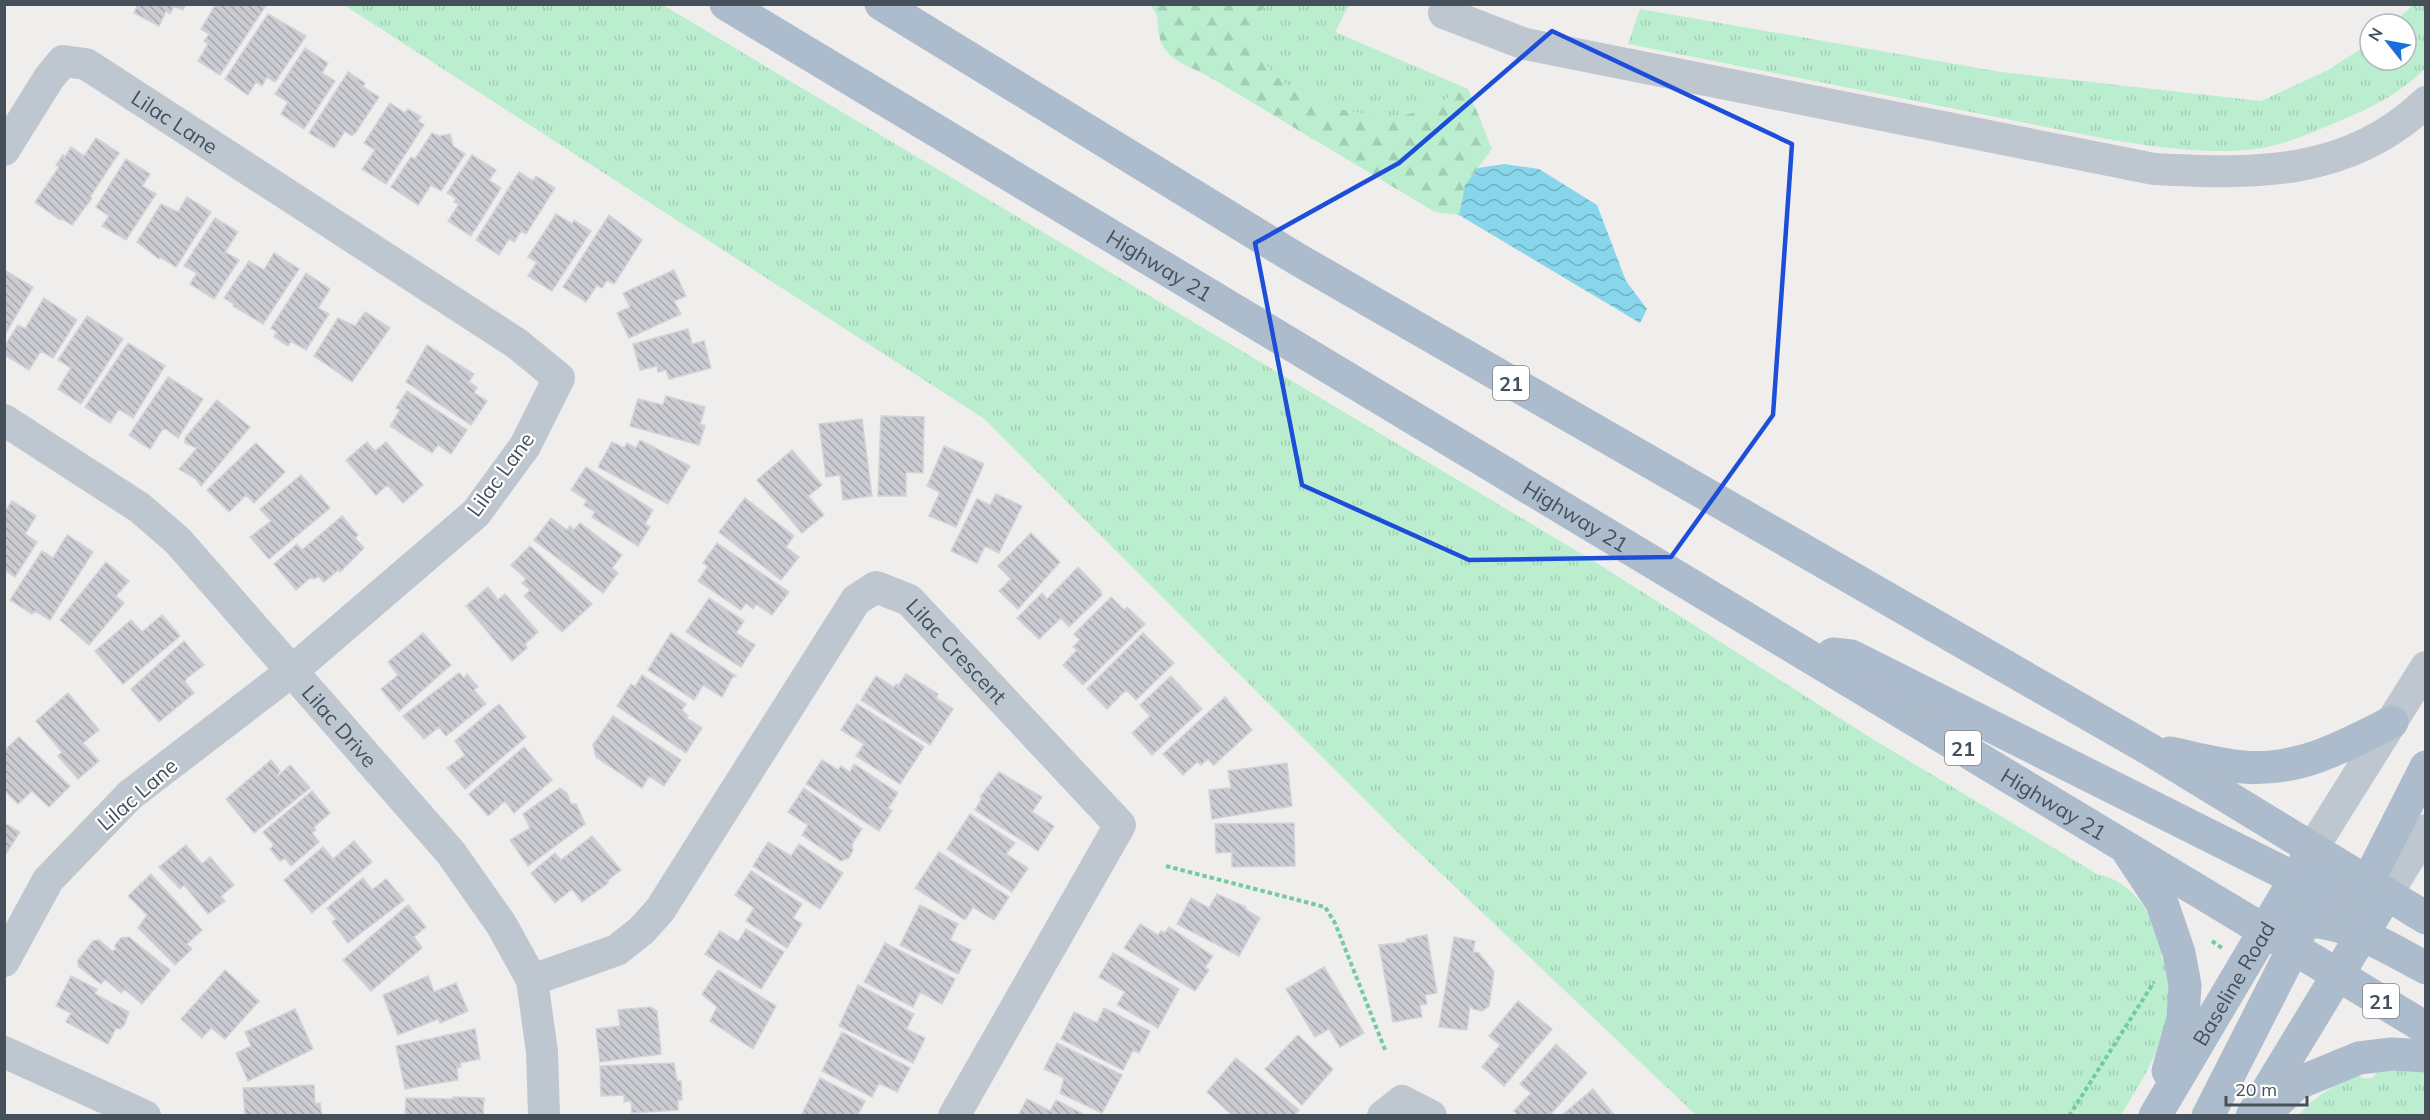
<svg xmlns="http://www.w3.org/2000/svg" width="2430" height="1120" font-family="Mulish,sans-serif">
	<defs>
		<pattern id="grass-tufts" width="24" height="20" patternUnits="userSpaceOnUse" patternTransform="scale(1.5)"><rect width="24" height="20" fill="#bbeecf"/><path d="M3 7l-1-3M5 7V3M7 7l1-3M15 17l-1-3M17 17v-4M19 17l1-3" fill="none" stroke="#a2ceb4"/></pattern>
		<pattern id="forest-firs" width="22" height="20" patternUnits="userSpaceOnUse" patternTransform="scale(1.5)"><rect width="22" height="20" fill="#bbeecf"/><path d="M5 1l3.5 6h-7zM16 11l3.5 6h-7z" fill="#a2ceb4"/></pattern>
		<pattern id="water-waves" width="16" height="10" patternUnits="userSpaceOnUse" patternTransform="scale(1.5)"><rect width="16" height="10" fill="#88d6eb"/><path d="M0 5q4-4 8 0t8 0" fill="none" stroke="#71b0c1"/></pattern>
		<pattern id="building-back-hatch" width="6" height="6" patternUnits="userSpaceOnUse" patternTransform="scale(1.5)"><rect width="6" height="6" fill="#caccd2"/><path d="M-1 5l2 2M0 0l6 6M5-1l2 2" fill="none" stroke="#a6a8ad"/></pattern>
	</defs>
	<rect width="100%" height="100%" fill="#f0eded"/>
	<path fill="url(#grass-tufts)" d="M344 5H663L1600 565 1871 738 2097 874C2135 882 2150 914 2166 946L2161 955 2163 961 2171 967C2177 1025 2150 1068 2121 1115H1696L1391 826 983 418Z
		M1263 5H1349L1335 32 1468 89C1449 97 1429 109 1409 114 1366 124 1273 96 1258 50 1255 38 1262 17 1263 5Z
		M2413 5H2426L2425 68C2404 91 2373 107 2344 119 2318 130 2290 143 2262 148 2210 156 2158 147 2107 139L1628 44 1640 9 2001 72 2261 101 2328 70 2370 43V60H2406V24H2392Z
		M2379 1069 2425 1070V1115L2298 1116C2314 1096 2335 1085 2357 1075L2365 1079 2372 1078Z"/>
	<path fill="url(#forest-firs)" d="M1150 5H1263C1262 17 1255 38 1258 50 1273 96 1366 124 1409 114 1429 109 1449 97 1468 89L1492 149 1465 185 1459 215 1435 212 1208 76C1189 66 1163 59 1159 35 1156 19 1161 18 1150 5Z"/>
	<path fill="url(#water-waves)" d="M1504 164 1539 169 1597 205 1626 281 1647 309 1640 323 1459 215 1465 185 1478 168Z"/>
	<path fill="url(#building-back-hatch)" stroke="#d1d3d9" stroke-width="1.5" d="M138 4H186L183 10 174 6 170 14 166 11 159 26 134 13Z
		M216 4H267L220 75 198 61 208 44 204 41 209 34 201 29Z
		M268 14 306 36 275 82 267 77 262 86 256 82 248 95 225 79Z
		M305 48 328 63 322 73 335 81 304 129 281 114 288 102 275 94Z
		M348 72 365 83 363 87 379 97 356 132 352 136 345 131 334 148 309 133Z
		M390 103 405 113 408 109 421 117 418 121 424 125 386 184 362 169 375 150 364 143Z
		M432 133 439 136 450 134 453 146 465 154 441 191 431 185 418 205 391 187 411 157 415 159Z
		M96 138 119 153 90 197 92 198 72 225 61 218 60 220 35 202 59 167 56 165 63 155 65 157 71 147 84 156Z
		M472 155 496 170 489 180 501 188 471 236 448 221 459 204 454 202 456 198 447 193Z
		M126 159 150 174 142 186 156 194 126 240 102 226 109 216 96 207Z
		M519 172 533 181 536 176 555 188 526 234 521 231 514 242 509 239 499 255 476 240Z
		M187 197 211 212 176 267 160 257 159 259 137 242 161 204 178 212Z
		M556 214 572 224 574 220 591 231 552 291 528 276 537 262 528 257Z
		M609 215 642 240 614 284 607 280 602 288 597 285 586 302 563 287Z
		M215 218 238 232 225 252 239 260 214 299 190 284 197 273 184 266Z
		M274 253 299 269 263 324 233 306 234 304 224 298 249 261 264 270Z
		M4 270 33 287 4 336Z
		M674 270 686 296 674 301 681 314 629 338 617 313 630 307 623 293Z
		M306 273 330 289 318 308 329 314 306 350 291 341 288 346 274 337 277 332 271 328Z
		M44 298 77 320 53 358 41 351 29 370 5 355 4 347 18 325 25 329Z
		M365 312 390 328 352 382 314 356 338 318 355 326Z
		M87 316 123 339 81 404 58 389 71 368 58 360Z
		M688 329 692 344 704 341 711 368 669 379 666 370 658 372 657 366 640 370 633 344Z
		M128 343 165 366 133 418 119 409 110 423 85 407Z
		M427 345 474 374 469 382 477 387 474 393 487 401 471 425 406 382Z
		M168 377 203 399 178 438 166 429 162 430 150 449 129 435Z
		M407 391 467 430 451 454 438 445 432 453 390 426 400 410 396 408Z
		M666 396 705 407 700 424 705 426 699 445 630 426 638 399 663 405Z
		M217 400 250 427 201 486 196 479 179 469 197 448 185 443V438Z
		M881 416 924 417 923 473 906 472V496H878Z
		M862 419 872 496 843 500 840 475 826 477 819 424Z
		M640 440 690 466 668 504 598 467 612 442 624 448 627 443 636 448Z
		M367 442 375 451 386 442 423 485 403 503 389 487 386 486 376 495 346 460Z
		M256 443 285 472 254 503 246 495 229 512 207 490Z
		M944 446 984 464 956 527 929 516 940 492 927 486Z
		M792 450 822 485 808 496 824 515 802 533 757 480Z
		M586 467 653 510 645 524 650 527 638 546 592 517 595 512 584 505 587 500 571 490Z
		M301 475 330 508 269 559 250 537 271 521 260 509Z
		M996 494 1022 506 999 553 985 546 977 563 951 551 977 499 990 505Z
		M745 498 794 536 786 547 799 557 781 580 719 532Z
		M12 501 36 516 25 534 37 542 15 577 6 571 4 574V513Z
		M342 516 358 535 355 538 364 548 340 572 338 570 324 582 318 576 315 579 310 578 296 590 274 564 297 544 302 550Z
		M551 518 567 530 570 526 574 530 580 523 622 555 612 568 618 573 603 593 534 540Z
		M1031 533 1060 562 1018 609 999 591 1011 579 998 566Z
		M67 535 93 552 50 620 35 611 32 614 10 600 42 551 53 558Z
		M717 543 789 592 772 615 756 604 753 609 746 603 741 610 698 581 708 566 703 563Z
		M530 546 592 604 562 632 524 596 530 590 522 583 526 579 511 565Z
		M106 562 129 581 116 596 124 603 89 645 60 620Z
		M1078 567 1100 590 1102 595 1069 627 1061 618 1039 639 1017 618 1042 593 1047 599Z
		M488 587 498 600 505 594 538 632 525 644 527 648 512 661 466 606Z
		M1111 597 1124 610 1127 607 1145 624 1083 685 1063 665 1077 650 1073 647 1080 640 1074 634Z
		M709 598 744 621 736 633 755 645 741 667 686 632Z
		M162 615 180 636 123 684 95 651 131 620 142 632Z
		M423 633 451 665 399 711 381 689 398 675 388 662Z
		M671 633 736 676 732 678 722 697 703 685 694 700 648 670Z
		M1143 633 1174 663 1136 700 1126 690 1107 709 1087 689Z
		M184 641 204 665 186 679 185 682 194 693 159 722 131 689Z
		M459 673 464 678 467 674 478 687 474 690 486 704 446 736 439 727 424 739 403 716Z
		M906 674 938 694 936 698 953 709 930 745 861 700 876 676 894 687 896 684 899 685Z
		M642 675 686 704 682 710 688 716 686 718 702 728 686 753 617 706 631 684 635 687Z
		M1171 676 1202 709 1152 755 1132 733 1150 716 1140 705Z
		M68 693 99 730 83 743 99 761 78 779 58 756 62 752 36 721Z
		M1225 697 1252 730 1214 765 1208 759 1201 765 1197 762 1183 775 1163 754Z
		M499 704 526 737 465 789 447 768 465 755 455 741Z
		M857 704 924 747 900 784 856 756 864 744 841 730Z
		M613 716 681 760 664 786 649 776 642 788 596 757 593 745Z
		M19 737 70 786 49 807 32 791 18 804 4 790V751Z
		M524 747 552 780 514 813 505 801 488 816 469 794Z
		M271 760 280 771 276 778 290 765 310 788 254 833 226 799Z
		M822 760 838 770 841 766 850 772 854 764 898 793 888 808 892 811 879 831 806 784Z
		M1287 763 1292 806 1212 819 1209 790 1228 788 1229 790 1231 787 1228 771Z
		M999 772 1042 797 1032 812 1054 826 1038 851 975 810 982 798 980 797Z
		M560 788 567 793 571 804H576L585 824 528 866 510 840 530 828 523 814Z
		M804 788 862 829 852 844 853 850 849 858 841 861 802 835 808 825 788 812Z
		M312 791 330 813 314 827 316 830 312 833 319 842 291 866 285 858 280 861 270 849 274 845 263 832Z
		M970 814 1015 843 1006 854 1028 868 1012 892 947 849Z
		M4 823 20 832 4 857Z
		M1294 823 1295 866 1232 867V852L1216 853 1215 824Z
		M592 836 621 870 607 881 608 883 582 902 572 889 555 903 531 873 555 853 561 860Z
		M354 841 372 862 312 913 284 880 323 847 333 859Z
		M768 842 791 856 799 844 843 873 820 909 753 866Z
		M186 845 202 864 210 857 234 885 221 896 225 901 208 914 184 885 180 889 159 867Z
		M939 852 1009 897 994 920 973 907 965 920 915 888Z
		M751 871 802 904 793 918 802 924 787 948 746 921 754 908 735 895Z
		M151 874 202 930 187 944 192 949 175 965 138 928 147 915 128 896Z
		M363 878 372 890 386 879 404 900 348 943 332 922 336 919 327 908Z
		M1217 894 1246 907 1245 909 1260 918 1239 956 1177 924 1191 898 1209 908Z
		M408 905 426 927 414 937 422 948 371 991 343 960Z
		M920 905 958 924 950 940 971 950 958 974 900 945Z
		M1140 924 1158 935 1161 931 1165 933 1169 927 1213 956 1205 967 1209 970 1195 991 1124 948Z
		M746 929 784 952 761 989 705 954 720 931 738 942Z
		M1427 935 1437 993 1425 995 1427 1004 1420 1005 1422 1017 1393 1022 1379 945 1407 942 1406 939Z
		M129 937 170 970 142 1004 124 989 121 993 105 979 101 984 78 966V960L93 941 99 940 112 951 116 950 115 945 121 938Z
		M1454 937 1475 941 1473 952 1479 953 1494 972 1489 1006 1482 1011 1473 1009 1470 1005 1467 1030 1439 1027Z
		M885 943 955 979 942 1004 920 992 913 1007 864 982Z
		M1113 953 1179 989 1158 1028 1117 1005 1125 992 1099 977Z
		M1324 967 1364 1033 1340 1047 1329 1029 1315 1037 1286 989Z
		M225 970 259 1001 225 1039 211 1028 202 1038 181 1019Z
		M718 970 776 1006 753 1049 710 1021 717 1007 702 994Z
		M71 976 97 989 95 994 129 1012 124 1025 120 1029 116 1028 108 1044 66 1022 71 1013 56 1006Z
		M428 976 434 992 456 983 468 1011 440 1023 438 1019 398 1035 383 995Z
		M858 985 914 1014 907 1028H904L925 1038 913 1063 839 1026Z
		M1518 1001 1552 1029 1504 1086 1482 1067 1500 1045 1489 1036Z
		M651 1007 657 1011 661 1054 600 1062 596 1029 620 1026 618 1010Z
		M1104 1008 1150 1031 1139 1053 1133 1050 1123 1070 1061 1039 1074 1012 1097 1023Z
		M295 1009 313 1049 248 1081 236 1053 251 1046 245 1032Z
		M475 1029 480 1059 460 1063 461 1067 457 1068 458 1080 405 1089 396 1046Z
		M842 1032 910 1068 897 1092 879 1083 872 1097 822 1071Z
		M1298 1035 1333 1069 1302 1105 1265 1069Z
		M1057 1043 1122 1075 1102 1113 1060 1093 1064 1078 1044 1069Z
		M1556 1044 1587 1073 1549 1116H1519L1514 1111 1531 1093 1520 1084Z
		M1236 1058 1299 1110 1294 1116H1233L1207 1092Z
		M674 1063 677 1081H681L682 1100H678V1110L632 1113 631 1101 624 1102V1095L601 1096 600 1066Z
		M820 1078 865 1101 857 1116H801Z
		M314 1085 315 1104 320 1103 322 1116H245L243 1088Z
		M1593 1089 1615 1116H1561Z
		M453 1097 484 1098 483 1116H405L406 1098 453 1099Z
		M1027 1099 1050 1111 1056 1100 1087 1116H1018Z"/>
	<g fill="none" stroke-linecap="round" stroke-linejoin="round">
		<path stroke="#73cba0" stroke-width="4" stroke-dasharray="4.5 3" stroke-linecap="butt" d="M1166 866 1325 907 1335 923 1386 1052
			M2212 941 2222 948
			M2069 1116 2154 982"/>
		<g stroke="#bec7cf" stroke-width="32">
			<path d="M1444 13 1525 44 2154 169C2254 174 2348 177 2426 102"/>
			<path id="s1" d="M4 150 49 78 63 61 86 64 516 343 559 378 525 446 476 513 292 671 130 795 48 880 4 961"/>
			<path id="s2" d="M4 420 140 508 178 541 451 853 501 924 532 980 542 1052 544 1116"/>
			<path d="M2312 849 2426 667"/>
			<path d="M2387 894 2426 830"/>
			<path id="s3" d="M532 980 617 950 642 930 660 910 856 600 876 587 909 600 1120 825 954 1116"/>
			<path d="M4 1052 145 1116"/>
			<path d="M1383 1116 1402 1101 1431 1116"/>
		</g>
		<g stroke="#adbccc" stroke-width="33">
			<path id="s4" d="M726 4 2426 1028"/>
			<path d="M881 4 1297 259 2149 749 2426 918"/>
			<path d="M1833 654 1851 656 2354 908 2367 906 2387 894"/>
			<path d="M2170 753C2194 758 2219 765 2243 767 2298 772 2345 746 2392 722"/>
			<path d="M2129 853 2162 903 2179 953 2185 985 2183 1019 2168 1071"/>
			<path d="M2357 903 2426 767"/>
			<path d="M2284 923C2334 912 2384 946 2426 968"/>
			<path d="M2264 1114 2296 1084 2359 1058 2392 1054 2426 1056"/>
			<path id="s5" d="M2155 1116 2307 859"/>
			<path d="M2208 1116 2294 947 2315 893 2320 867"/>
			<path d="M2252 1116 2387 894"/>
		</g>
	</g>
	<path fill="none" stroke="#1d4ed8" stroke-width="4.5" stroke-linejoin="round" d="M1552 31 1792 144 1773 415 1671 557 1469 560 1302 485 1255 243 1399 163Z"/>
	<g text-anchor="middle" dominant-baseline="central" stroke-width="4.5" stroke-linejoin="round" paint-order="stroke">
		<g fill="#fff" stroke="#7e848c" stroke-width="1.5">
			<rect x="1493" y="366" width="36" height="34" rx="4.5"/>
			<rect x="1945" y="731" width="36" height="34" rx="4.5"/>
			<rect x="2363" y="984" width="36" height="34" rx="4.5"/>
		</g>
		<g font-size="20" font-weight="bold" fill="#46505a">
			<text x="1511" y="383">21</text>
			<text x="1963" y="748">21</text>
			<text x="2381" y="1001">21</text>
		</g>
		<g font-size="21" fill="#46505a" stroke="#fff">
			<text stroke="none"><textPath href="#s1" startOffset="236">Lilac Lane</textPath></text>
			<text stroke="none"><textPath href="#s4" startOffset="506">Highway 21</textPath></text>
			<text transform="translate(500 474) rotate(-54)">Lilac Lane</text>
			<text stroke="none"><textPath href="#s4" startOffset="992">Highway 21</textPath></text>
			<text stroke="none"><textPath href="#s3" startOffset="645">Lilac Crescent</textPath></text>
			<text stroke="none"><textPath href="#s2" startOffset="458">Lilac Drive</textPath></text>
			<text transform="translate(137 794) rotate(-41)">Lilac Lane</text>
			<text stroke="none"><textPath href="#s4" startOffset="1550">Highway 21</textPath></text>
			<text stroke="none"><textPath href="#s5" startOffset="154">Baseline Road</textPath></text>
		</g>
	</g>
	<rect width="2430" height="1120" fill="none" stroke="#46505a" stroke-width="12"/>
	<g transform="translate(2388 42) rotate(301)"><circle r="28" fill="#ffffff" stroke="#b5b9bd" stroke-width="1.5"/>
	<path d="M0-4.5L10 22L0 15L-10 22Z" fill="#1a6edc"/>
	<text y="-9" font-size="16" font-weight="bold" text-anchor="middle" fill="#46505a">N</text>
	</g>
	<path d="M2226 1096v9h81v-9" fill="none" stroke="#46505a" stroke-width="3"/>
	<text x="2235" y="1096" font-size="18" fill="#46505a" stroke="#ffffff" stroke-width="4.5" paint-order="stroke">20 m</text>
</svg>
